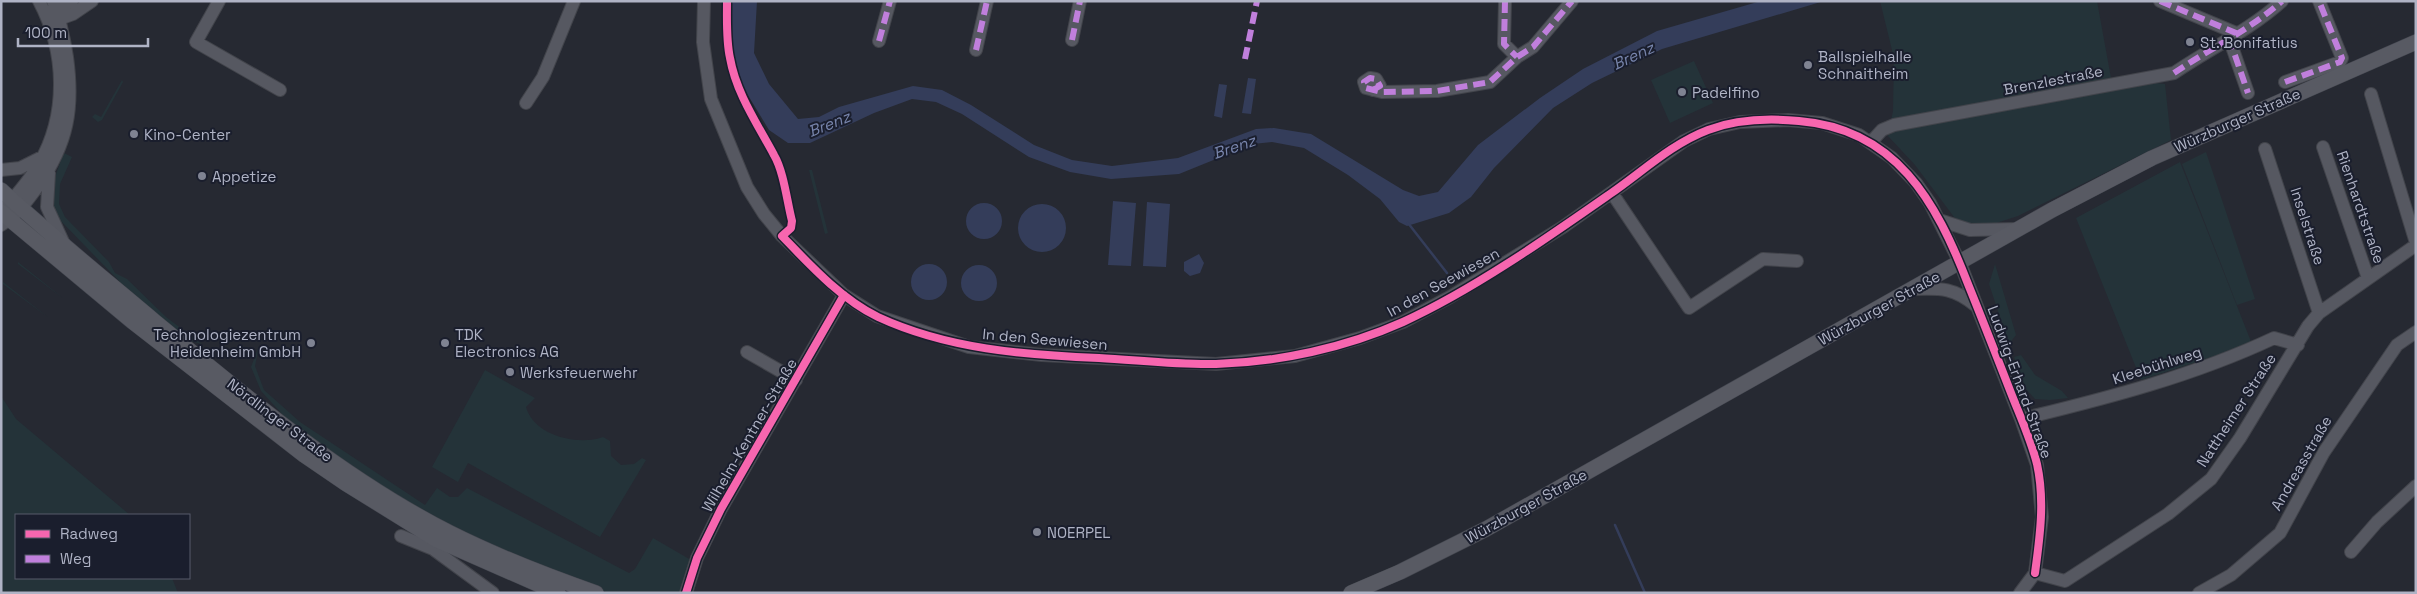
<svg xmlns="http://www.w3.org/2000/svg" width="2417" height="594" font-family="'Space Grotesk',sans-serif">
	<rect width="100%" height="100%" fill="#262932"/>
	<path fill="#243339" d="M1880 1H2097L2111 78 2165 84 2171 140 2018 216 1984 227 1966 225 1954 217 1915 165 1888 136 1893 111 1894 58Z
		M1694 61 1713 103 1670 123 1651 80Z
		M122 80 123 82 102 120 98 122 92 117 95 114 101 117Z
		M2206 152 2255 299 2237 305 2182 164Z
		M64 153 72 157 60 184 59 204 65 217 109 262 115 273 127 279 166 317 202 344 186 340 122 284 58 218C47 195 55 175 64 153Z
		M2180 162 2252 344 2141 380 2076 218Z
		M809 170H812L828 233 825 234Z
		M18 262 64 299 18 264Z
		M1995 264 2016 335 2009 344 1989 284Z
		M3 282 49 318 3 284Z
		M259 346 255 366 264 390 300 422 425 505 437 488 450 497H458L467 488 629 573 635 569 653 538 691 560 683 593H609L482 541 438 519 397 496 293 426 261 391 251 367Z
		M2021 355 2035 375 2062 391 2068 398 2050 400 2035 399 2026 389 2014 357Z
		M485 370 535 398 526 407C534 436 578 446 603 437L610 441 611 456 621 465 634 464 642 458 646 460 600 537 468 463 458 482 432 467Z
		M1 396 16 419 130 515H16V578H172L178 593H1Z"/>
	<path fill="#343d5a" d="M731 1H757L754 53 769 84 798 119 819 117 839 107 913 86 942 90 971 105 1034 145 1072 160 1112 166 1178 158 1256 129 1274 128 1311 134 1403 190 1419 196 1438 192 1478 145 1540 98 1583 69 1657 31 1761 1H1824L1662 49 1592 83 1553 108 1494 168 1471 197 1449 213 1407 226 1399 222 1380 199 1348 175 1304 148 1272 142 1253 144 1179 174 1111 179 1070 172 1029 157 962 114 936 102 912 99 874 113 810 143H788L769 130 743 87 733 52 730 34Z
		M1248 78 1256 79 1251 114 1242 113Z
		M1219 84 1227 85 1222 118 1214 116Z
		M1113 201 1136 203 1131 266 1108 265Z
		M1147 202 1170 204 1166 267 1143 266Z
		M966 221a18 18 0 1 1 36 0a18 18 0 1 1-36 0Z
		M1018 228a24 24 0 1 1 48 0a24 24 0 1 1-48 0Z
		M1199 254 1204 263 1200 273 1190 276 1184 271V262Z
		M911 282a18 18 0 1 1 36 0a18 18 0 1 1-36 0Z
		M961 283a18 18 0 1 1 36 0a18 18 0 1 1-36 0Z"/>
	<g fill="none" stroke-linecap="round" stroke-linejoin="round">
		<path stroke="#343d5a" stroke-width="2.5" d="M1408 223 1447 273
			M1615 525 1645 593"/>
		<g stroke="#42444b" stroke-width="14">
			<path id="minor" d="M219 1 196 42 280 90
				M704 1 703 42 711 99 747 187 764 214 782 236 844 295 877 316 969 347 1042 355 1216 364 1295 356 1360 338 1403 322 1450 297 1563 227 1684 141 1709 129 1740 122 1788 120 1822 123 1859 135 1892 158 1916 183 1930 203 1960 263 2021 419 2037 465 2042 517 2035 573
				M1505 1 1504 44 1517 57
				M2160 1 2236 33
				M50 12 72 1
				M51 22 73 14 92 1
				M2229 38 2248 93
				M1072 40 1080 1
				M879 41 890 1
				M976 50 987 1
				M2285 82 2340 62 2342 58 2319 1
				M1373 90 1380 86 1376 79 1370 78 1364 82 1366 88 1382 92 1437 91 1490 82 1517 57 1533 47 1572 1
				M2371 94 2416 243
				M526 103 543 77 574 1
				M1871 142 1882 130 1894 125 2174 73C2209 49 2250 30 2282 1
				M2323 147 2368 278
				M2265 149 2319 313
				M1 170 20 168 44 156
				M49 173 47 207 64 244
				M1612 193 1689 308 1763 259 1797 261
				M6 207C17 194 30 180 39 164 68 114 66 52 39 1
				M1939 220 1970 230 2017 229
				M1 225C16 216 28 200 38 186 68 143 74 108 67 57 64 38 60 19 53 1
				M1915 289C1941 288 1955 288 1976 306
				M747 352 796 380
				M2021 419C2108 398 2193 376 2274 338L2298 345
				M401 536 433 549 493 593
				M2351 552 2377 522 2416 486
				M2035 573 2065 581 2168 514 2211 479 2240 438 2308 326 2319 313 2416 245
				M686 593 697 558 721 509 844 295
				M2020 593 2035 573
				M2199 593 2231 575 2280 533 2324 452 2397 345 2416 332"/>
		</g>
		<g stroke="#43464f" stroke-width="16">
			<path id="major" d="M1 190C50 235 102 277 153 320 246 397 342 478 450 533 496 556 547 576 596 593
				M1 212 133 322 304 455 345 483 437 540 558 593
				M1351 593 1400 572 1486 529 2052 210 2152 158 2416 42"/>
		</g>
		<use href="#minor" stroke="#565861" stroke-width="12"/>
		<use href="#major" stroke="#585a63" stroke-width="15"/>
		<path stroke="#c07fdc" stroke-width="6" stroke-dasharray="12 6" stroke-linecap="butt" d="M1505 1 1504 44 1517 57
			M2160 1 2236 33
			M2229 38 2248 93
			M1072 40 1080 1
			M879 41 890 1
			M976 50 987 1
			M1245 59 1257 1
			M2174 73C2209 49 2250 30 2282 1
			M2285 82 2340 62 2342 58 2319 1
			M1373 90 1380 86 1376 79 1370 78 1364 82 1366 88 1382 92 1437 91 1490 82 1517 57 1533 47 1572 1"/>
		<g stroke="#1a1e2d" stroke-width="11">
			<path id="cycleway" d="M727 1C727 20 726 40 730 58 736 93 758 125 774 155 784 172 787 202 792 221L791 228 782 236C810 265 841 299 878 317 947 349 1024 355 1099 358 1137 360 1177 365 1216 364 1279 362 1345 348 1403 322 1473 290 1547 238 1610 194 1641 173 1671 144 1708 130 1737 119 1768 118 1799 121 1896 129 1936 201 1968 284 1983 321 1997 357 2011 393 2020 416 2031 440 2037 464 2045 500 2040 536 2035 573
				M686 593 697 558 721 509 844 295"/>
		</g>
		<use href="#cycleway" stroke="#f766af" stroke-width="8"/>
	</g>
	<g fill="#7f8392" stroke="#1a1e2d" stroke-width="2">
		<circle cx="2190" cy="42" r="5"/>
		<circle cx="1808" cy="65" r="5"/>
		<circle cx="1682" cy="92" r="5"/>
		<circle cx="134" cy="134" r="5"/>
		<circle cx="202" cy="176" r="5"/>
		<circle cx="311" cy="343" r="5"/>
		<circle cx="445" cy="343" r="5"/>
		<circle cx="510" cy="372" r="5"/>
		<circle cx="1037" cy="532" r="5"/>
	</g>
	<g text-anchor="middle" dominant-baseline="central" stroke-width="4" stroke-linejoin="round" paint-order="stroke">
		<g font-size="15" fill="#afb3c5" stroke="#1a1e2d" text-anchor="start">
			<text x="2200" y="42">St. Bonifatius</text>
			<text x="1818" y="56">Ballspielhalle<tspan x="1818" dy="17">Schnaitheim</tspan></text>
			<text x="1692" y="92">Padelfino</text>
			<text x="144" y="134">Kino-Center</text>
			<text x="212" y="176">Appetize</text>
			<text x="301" y="334" text-anchor="end">Technologiezentrum<tspan x="301" dy="17">Heidenheim GmbH</tspan></text>
			<text x="455" y="334">TDK<tspan x="455" dy="17">Electronics AG</tspan></text>
			<text x="520" y="372">Werksfeuerwehr</text>
			<text x="1047" y="532">NOERPEL</text>
		</g>
		<g font-size="15" fill="#afb3c5" stroke="#1a1e2d">
			<text transform="translate(2053 80) rotate(-11)">Brenzlestraße</text>
			<text transform="translate(2237 120) rotate(-24)">Würzburger Straße</text>
			<text transform="translate(2361 207) rotate(71)">Rienhardtstraße</text>
			<text transform="translate(2308 226) rotate(72)">Inselstraße</text>
			<text transform="translate(1443 282) rotate(-29)">In den Seewiesen</text>
			<text transform="translate(1879 308) rotate(-29)">Würzburger Straße</text>
			<text transform="translate(1045 339) rotate(5)">In den Seewiesen</text>
			<text transform="translate(2157 365) rotate(-18)">Kleebühlweg</text>
			<text transform="translate(2020 382) rotate(70)">Ludwig-Erhard-Straße</text>
			<text transform="translate(2236 410) rotate(-57)">Nattheimer Straße</text>
			<text transform="translate(280 420) rotate(37)">Nördlinger Straße</text>
			<text transform="translate(749 435) rotate(-60)">Wilhelm-Kentner-Straße</text>
			<text transform="translate(2301 463) rotate(-60)">Andreasstraße</text>
			<text transform="translate(1526 506) rotate(-29)">Würzburger Straße</text>
		</g>
		<g font-size="16" font-style="italic" fill="#7885ac" stroke="#1a1e2d">
			<text transform="translate(1633 56) rotate(-25)">Brenz</text>
			<text transform="translate(829 124) rotate(-22)">Brenz</text>
			<text transform="translate(1234 147) rotate(-19)">Brenz</text>
		</g>
	</g>
	<rect width="2417" height="594" fill="none" stroke="#afb3c5" stroke-width="5"/>
	<rect x="15" y="514" width="175" height="65" fill="#1a1e2d" stroke="#565a6a"/>
	<rect x="25" y="530" width="25" height="8" fill="#f766af" stroke="#565a6a"/>
	<text x="60" y="539" font-size="15" fill="#afb3c5">Radweg</text>
	<rect x="25" y="555" width="25" height="8" fill="#c07fdc" stroke="#565a6a"/>
	<text x="60" y="564" font-size="15" fill="#afb3c5">Weg</text>
	<path d="M18 38v8h130v-8" fill="none" stroke="#afb3c5" stroke-width="2.5"/>
	<text x="25" y="38" font-size="15" fill="#afb3c5" stroke="#1a1e2d" stroke-width="4" paint-order="stroke">100 m</text>
</svg>
